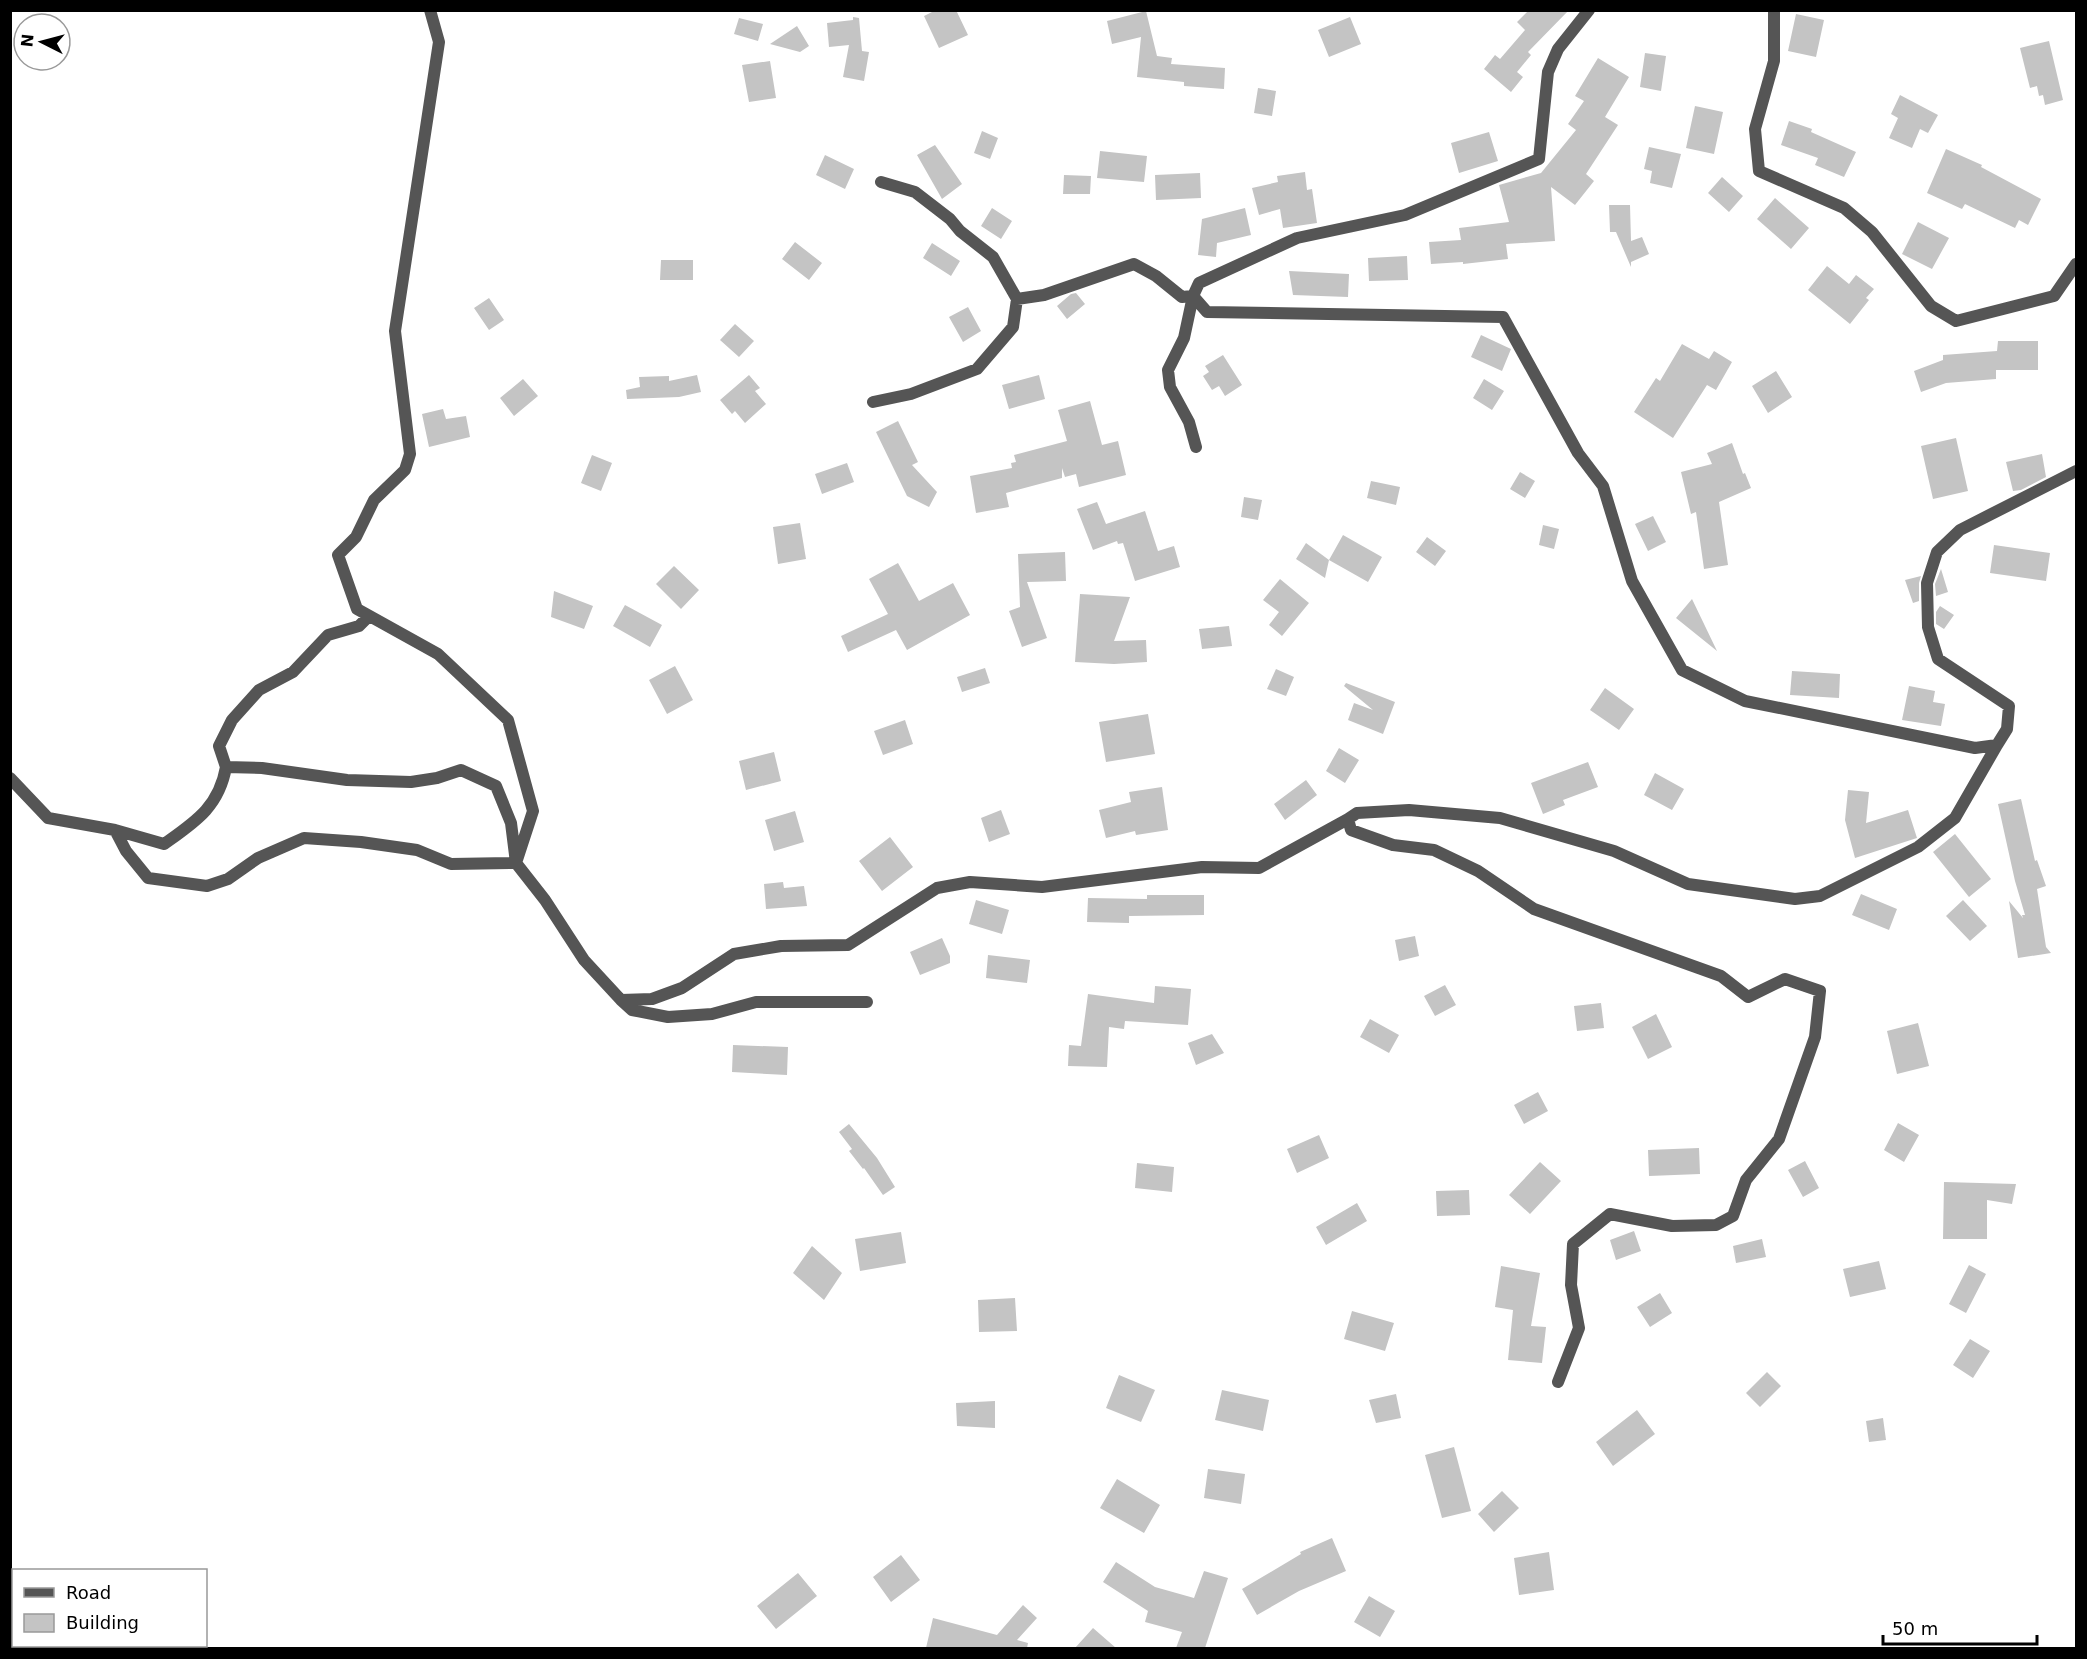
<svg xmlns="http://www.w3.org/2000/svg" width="2087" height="1659" font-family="'DejaVu Sans',sans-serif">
	<rect width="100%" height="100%" fill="#fff"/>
	<path fill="#c4c4c4" d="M936 10H956L968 35 939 48 924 16Z
		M1529 10H1569L1528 52 1531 55 1517 72 1523 77 1511 92 1484 69 1495 55 1500 59 1525 30 1517 22Z
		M1146 11 1157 56 1172 58 1171 64 1225 68 1224 89 1184 86V82L1137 77 1141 37 1112 44 1107 21Z
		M1796 14 1824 20 1816 57 1788 51Z
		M853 17 859 18 862 51 869 52 864 81 843 77 849 45 829 47 827 23 853 20Z
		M1350 17 1361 44 1329 57 1318 30Z
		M739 18 763 24 758 41 734 34Z
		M797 26 809 46 800 52 770 44Z
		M2049 41 2063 100 2045 105 2043 95 2039 96 2037 86 2030 88 2020 48Z
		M1645 53 1666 56 1661 91 1640 87Z
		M1598 58 1629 77 1605 117 1618 125 1586 174 1594 181 1575 205 1551 187 1555 241 1506 244 1508 259 1463 264V262L1431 264 1429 242 1461 240 1459 228 1509 222 1499 185 1541 173 1576 130 1568 124 1584 101 1575 96Z
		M770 61 776 98 749 102 742 65Z
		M1258 88 1276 91 1272 116 1254 113Z
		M1900 95 1938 115 1928 133 1920 129 1912 148 1889 138 1898 118 1891 114Z
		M1695 106 1723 112 1714 154 1686 148Z
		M1789 121 1812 129 1811 132 1856 152 1844 177 1815 165 1818 158 1781 145Z
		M982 131 998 138 990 159 974 153Z
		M1489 132 1498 161 1459 173 1451 143Z
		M935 145 962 184 942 199 917 155Z
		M1649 147 1681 154 1672 188 1650 183 1652 171 1644 169Z
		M1946 149 1982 165 1981 167 2041 199 2028 225 2019 220 2015 228 1965 204 1962 209 1927 193Z
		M1100 151 1147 156 1144 182 1097 178Z
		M825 155 854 169 845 189 816 175Z
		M1305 172 1307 190 1312 189 1317 223 1283 228 1280 209 1259 215 1252 188 1278 182 1277 176Z
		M1200 173 1201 198 1156 200 1155 175Z
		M1064 175 1091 176 1090 194H1063Z
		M1722 177 1743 196 1729 212 1708 193Z
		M1775 198 1809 228 1791 249 1757 219Z
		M1609 205H1630L1631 241 1642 237 1649 254 1631 262V267L1616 232H1610Z
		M992 208 1012 221 1001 239 981 226Z
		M1245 208 1251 235 1217 243 1216 257 1198 255 1202 219Z
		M1918 222 1949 238 1932 269 1902 254Z
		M795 242 822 263 809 280 782 259Z
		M932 243 960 261 951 276 923 258Z
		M1407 256 1408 280 1369 281 1368 258Z
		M661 260H693V280H660Z
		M1827 266 1849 284 1856 275 1874 289 1866 298 1869 300 1850 324 1808 290Z
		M1289 271 1349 274 1348 297 1293 295Z
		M1076 293 1085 304 1067 319 1057 306 1071 294Z
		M489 298 504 320 489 330 474 308Z
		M968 307 981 331 963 342 949 317Z
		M735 324 754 341 739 357 720 340Z
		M1481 335 1511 349 1502 371 1471 357Z
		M1998 341H2038V370H1996V379L1946 383 1921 392 1914 371 1943 360V355L1997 351Z
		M1682 344 1709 359 1714 351 1732 362 1716 390 1707 385 1673 438 1634 412 1656 378 1660 381Z
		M1223 355 1242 385 1225 396 1219 386 1212 390 1203 376 1209 372 1205 366Z
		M1776 371 1792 397 1768 413 1752 386Z
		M697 375 701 392 679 397 627 399 626 390 640 387 639 377 669 376V381Z
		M749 375 760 388 755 391 766 404 745 423 735 411 732 414 720 400Z
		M1039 375 1045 399 1009 409 1002 385Z
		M523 379 538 396 514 416 500 398Z
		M1484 379 1504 391 1492 410 1473 398Z
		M1090 401 1102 445 1118 441 1126 475 1079 487 1076 474 1065 477 1062 468V478L1006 493 1009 507 976 513 970 476 1012 468 1011 463 1016 462 1014 455 1067 441 1058 410Z
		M443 409 446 419 466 416 470 437 429 447 422 414Z
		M898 421 918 462 912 465 937 492 929 507 907 496 876 432Z
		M1956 438 1968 491 1933 499 1921 446Z
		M1732 443 1743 474 1745 473 1751 488 1719 502 1728 565 1704 569 1696 512 1691 514 1681 472 1712 464 1707 453Z
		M2042 454 2046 477 2021 490 2013 491 2006 462Z
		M592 455 612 463 601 491 581 483Z
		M847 463 854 482 822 494 815 474Z
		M1520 472 1535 481 1525 498 1510 489Z
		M1371 481 1400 487 1396 505 1367 498Z
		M1244 497 1262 500 1258 520 1241 517Z
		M1097 502 1106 524 1145 511 1158 551 1174 546 1180 567 1135 581 1123 543 1118 544 1117 541 1093 550 1077 509Z
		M1653 516 1666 542 1648 551 1635 524Z
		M800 523 806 559 778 564 773 527Z
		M1543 525 1559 529 1554 549 1539 545Z
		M1343 535 1382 557 1368 582 1329 560 1325 578 1296 559 1306 543 1329 560Z
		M1427 537 1446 551 1435 566 1416 552Z
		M1994 545 2050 553 2046 581 1990 573Z
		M1065 552 1066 581 1027 582 1047 638 1022 647 1009 611 1020 607 1018 554Z
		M898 563 919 601 953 583 970 615 907 650 896 630 848 652 841 636 888 614 869 579Z
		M674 566 699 590 681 609 656 584Z
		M1941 569 1948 592 1936 596 1935 584Z
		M1921 576 1919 583V601L1913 603 1905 580Z
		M1280 579 1309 603 1282 636 1269 625 1279 612 1263 600Z
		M554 591 593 606 584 629 551 617Z
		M1080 594 1130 597 1114 641 1146 640 1147 662 1114 664 1075 662Z
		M1692 599 1717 651 1676 618Z
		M625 605 662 625 650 647 613 626Z
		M1940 606 1954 615 1944 629 1936 624V612Z
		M1229 626 1232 646 1202 649 1199 629Z
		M675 666 693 700 667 714 649 680Z
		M985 668 990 683 962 692 957 677Z
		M1276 669 1294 677 1286 696 1267 689Z
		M1792 671 1840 674 1839 698 1790 695Z
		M1346 683 1395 702 1383 734 1348 720 1354 703 1373 710 1344 686Z
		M1909 686 1935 691 1933 702 1945 704 1941 726 1902 720Z
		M1605 688 1634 709 1619 730 1590 710Z
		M1148 714 1155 754 1106 762 1099 722Z
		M905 720 913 744 883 755 874 731Z
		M1339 748 1359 760 1345 783 1326 771Z
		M774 752 781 781 746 790 739 761Z
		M1588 762 1598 787 1563 800 1565 805 1543 814 1531 783Z
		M1655 773 1684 789 1672 810 1644 795Z
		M1306 780 1317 795 1285 820 1274 804Z
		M1162 787 1168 830 1136 835 1135 831 1106 838 1099 810 1131 802 1129 792Z
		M1848 790 1869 792 1866 823 1908 810 1917 838 1855 858 1845 820Z
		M2021 799 2035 861 2037 860 2046 886 2037 889 2046 947 2051 953 2018 958 2009 901 2023 918 2022 915H2025L2015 881 1998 804Z
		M1001 810 1010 834 989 842 981 818Z
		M795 811 804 842 774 851 765 820Z
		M1955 834 1991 879 1969 897 1933 852Z
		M890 837 913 867 882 891 859 861Z
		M783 882 784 888 804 886 807 906 766 909 764 884Z
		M1861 894 1897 909 1889 930 1852 915Z
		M1147 895H1204V915L1129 916V923L1087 922 1088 898 1147 899Z
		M976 900 1009 910 1002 934 969 924Z
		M1963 900 1987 926 1970 941 1946 916Z
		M1415 936 1419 956 1399 961 1395 940Z
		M942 938 950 956V963L920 975 910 952Z
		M988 955 1030 960 1027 983 986 978Z
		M1445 985 1456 1005 1435 1016 1424 996Z
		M1155 986 1191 989 1188 1025 1125 1021 1124 1029 1109 1027 1107 1067 1068 1066 1069 1045 1081 1046 1088 994 1154 1003Z
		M1601 1003 1604 1028 1577 1031 1574 1006Z
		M1656 1014 1672 1047 1648 1059 1632 1027Z
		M1370 1019 1399 1035 1389 1053 1360 1037Z
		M1918 1023 1929 1066 1897 1074 1887 1031Z
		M1212 1034 1224 1053 1196 1065 1188 1043Z
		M733 1045 788 1047 787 1075 732 1072Z
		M1538 1092 1548 1111 1524 1124 1514 1105Z
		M1898 1123 1919 1135 1904 1162 1884 1150Z
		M849 1124 877 1158 895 1187 883 1195 864 1168 863 1169 849 1151 852 1149 839 1132Z
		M1319 1135 1329 1158 1297 1173 1287 1149Z
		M1699 1148 1700 1174 1649 1176 1648 1150Z
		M1805 1161 1819 1188 1803 1197 1788 1170Z
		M1540 1162 1561 1181 1530 1214 1509 1195Z
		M1137 1163 1174 1167 1172 1192 1135 1188Z
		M1944 1182 2016 1184 2012 1204 1987 1200V1239H1943Z
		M1469 1190 1470 1215 1437 1216 1436 1191Z
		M1357 1203 1367 1221 1326 1245 1316 1227Z
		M1634 1231 1641 1251 1616 1260 1610 1240Z
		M901 1232 906 1263 860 1271 855 1239Z
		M1762 1239 1766 1257 1736 1263 1733 1246Z
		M812 1246 842 1273 824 1300 793 1273Z
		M1879 1261 1886 1289 1850 1297 1843 1269Z
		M1969 1265 1986 1274 1966 1313 1949 1304Z
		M1501 1266 1540 1273 1531 1326 1546 1327 1542 1363 1508 1360 1513 1310 1495 1307Z
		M1660 1293 1672 1313 1650 1327 1637 1307Z
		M1015 1298 1017 1331 979 1332 978 1300Z
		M1352 1311 1394 1323 1385 1351 1344 1339Z
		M1970 1339 1990 1351 1973 1378 1953 1365Z
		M1767 1372 1781 1386 1760 1407 1746 1393Z
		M1119 1375 1155 1390 1141 1422 1106 1408Z
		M1222 1390 1269 1400 1263 1431 1215 1420Z
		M1396 1394 1401 1418 1376 1423 1369 1400Z
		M995 1401V1428L957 1426 956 1403Z
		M1637 1410 1655 1434 1613 1466 1596 1442Z
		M1883 1418 1886 1440 1869 1442 1866 1421Z
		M1454 1447 1471 1511 1442 1518 1425 1455Z
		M1208 1469 1245 1474 1241 1504 1204 1498Z
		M1117 1479 1160 1505 1144 1533 1100 1508Z
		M1502 1491 1519 1508 1494 1532 1478 1514Z
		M1332 1538 1346 1571 1299 1591 1257 1615 1242 1589 1301 1554 1300 1552Z
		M1549 1552 1554 1590 1519 1595 1514 1558Z
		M901 1555 920 1580 891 1602 873 1577Z
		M1116 1562 1155 1587 1194 1598 1204 1571 1228 1578 1205 1648H1176L1182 1632 1145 1622 1148 1611 1103 1582Z
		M798 1573 817 1596 776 1629 757 1606Z
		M1369 1596 1395 1611 1380 1637 1354 1622Z
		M1023 1605 1037 1618 1017 1640 1028 1643 1027 1648H926L933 1618 997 1635Z
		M1093 1628 1116 1648H1075Z"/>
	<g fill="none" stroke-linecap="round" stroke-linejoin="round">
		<path stroke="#555" stroke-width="12" d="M430 10 439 42 395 331 410 454 405 470 374 500 356 537 338 555 357 609 438 654 508 720 533 811 516 863 545 900 584 960 621 1000 652 999 682 988 734 954 781 946 848 945 937 888 970 882 1042 887 1202 867 1259 868 1348 819
			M1589 10 1558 49 1548 72 1539 159 1405 215 1297 238 1199 283 1193 296 1207 312 1503 317 1578 453 1603 486 1632 581 1682 670 1745 701 1975 748 1997 745 2007 729 2009 706 1938 659 1928 627 1927 583 1937 552 1960 530 2076 471
			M1774 10V61L1755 129 1759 171 1844 208 1872 232 1931 306 1956 321 2054 296 2076 264
			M881 182 915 192 950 219 960 231 993 257 1017 299 1044 295 1134 264 1156 276 1182 297 1193 296 1184 338 1168 370 1170 387 1189 422 1196 447
			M873 402 911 394 977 369 1013 327 1017 299
			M226 767 219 746 232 720 259 690 293 672 328 635 359 626 369 616
			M10 778 48 818 115 830 126 851 148 878 207 886 228 879 258 858 304 838 361 842 417 850 451 864 516 863 511 823 496 786 461 770 437 778 411 782 347 780 262 768 226 767C219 807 195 822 164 844L115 830
			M621 1000 632 1010 668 1017 712 1014 756 1002H867
			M1558 1382 1579 1328 1571 1285 1573 1244 1610 1214 1672 1226 1716 1225 1733 1216 1746 1180 1779 1139 1815 1037 1820 991 1785 979 1748 997 1721 976 1534 909 1478 871 1434 850 1393 845 1351 830 1348 819 1357 813 1409 810 1500 818 1614 851 1688 884 1795 899 1820 896 1918 847 1955 818 1997 745"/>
	</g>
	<rect width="2087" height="1659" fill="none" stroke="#000000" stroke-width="24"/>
	<rect x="12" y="1569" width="195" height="78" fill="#ffffff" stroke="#999999" stroke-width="1.5"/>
	<rect x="24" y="1588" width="30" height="9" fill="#555555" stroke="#999999" stroke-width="1.5"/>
	<text x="66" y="1599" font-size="18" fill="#000000">Road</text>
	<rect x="24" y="1614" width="30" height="18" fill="#c4c4c4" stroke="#999999" stroke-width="1.5"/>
	<text x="66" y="1629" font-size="18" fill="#000000">Building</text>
	<g transform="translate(42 42) rotate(276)"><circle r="28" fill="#ffffff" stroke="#999999" stroke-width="1.5"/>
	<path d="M0-4.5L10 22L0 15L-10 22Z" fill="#000000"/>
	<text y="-9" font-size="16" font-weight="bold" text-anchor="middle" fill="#000000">N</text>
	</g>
	<path d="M1883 1635v9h154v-9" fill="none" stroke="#000000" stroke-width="3"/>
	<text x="1892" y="1635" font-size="18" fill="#000000" stroke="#ffffff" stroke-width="4.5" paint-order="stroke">50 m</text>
</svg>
